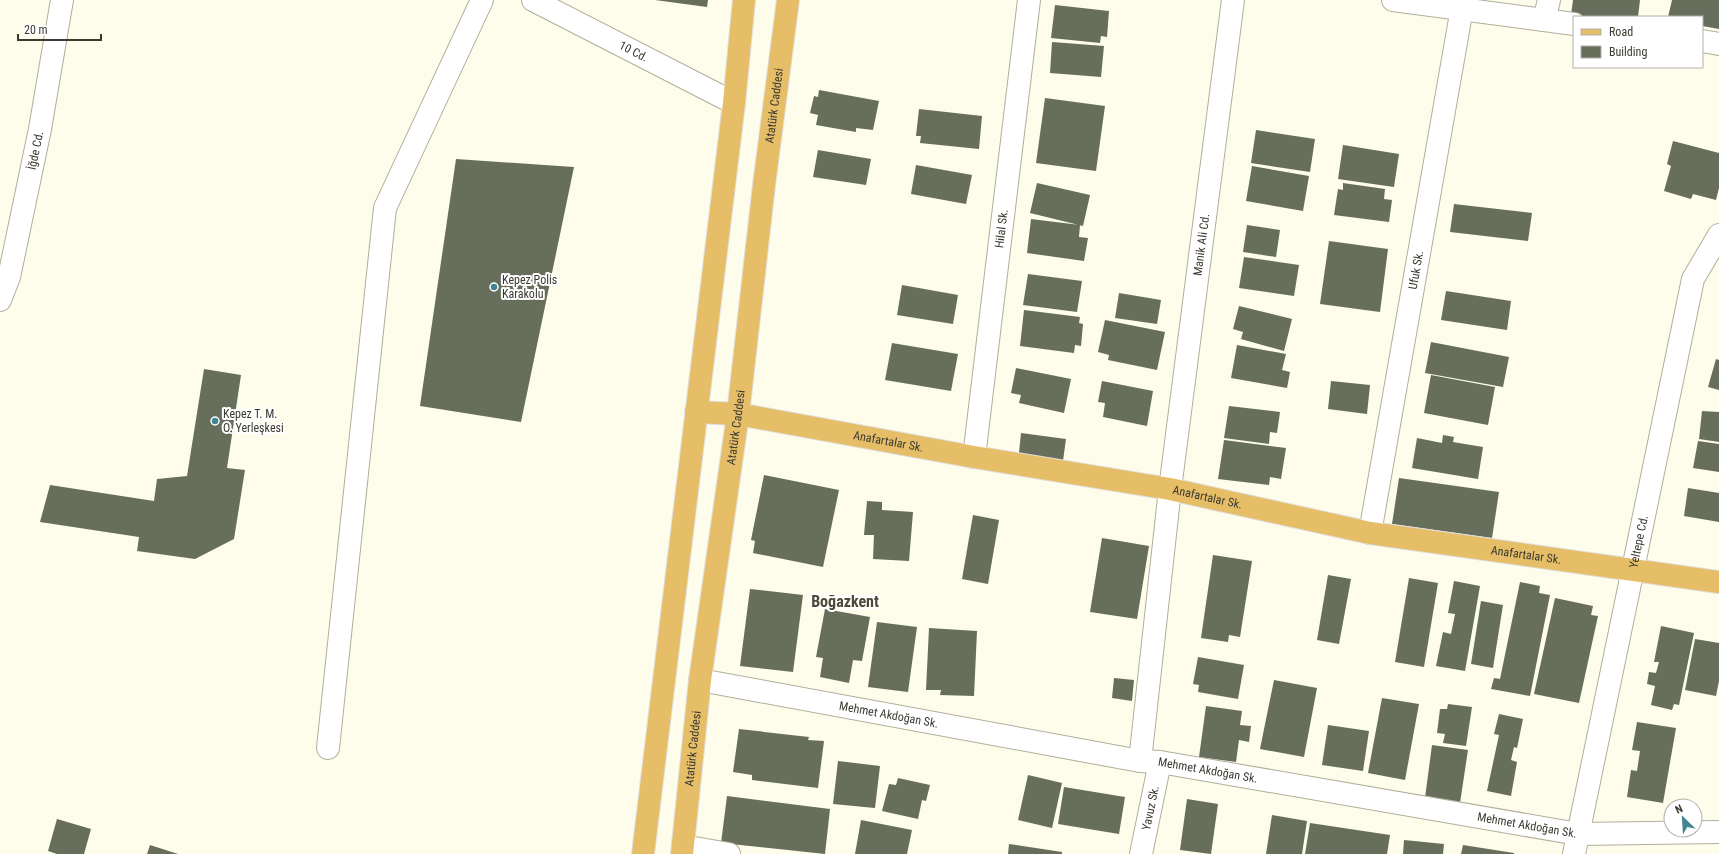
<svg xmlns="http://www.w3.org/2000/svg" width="1719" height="854" font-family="'Roboto Condensed',sans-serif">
	<rect width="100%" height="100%" fill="#fefceb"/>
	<path fill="#686e5c" d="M655 0H708L707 7Z
		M1573 0H1640L1638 17H1574L1570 22Z
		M1672 0H1719V29L1702 26V17H1668Z
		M1055 5 1109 11 1107 37 1101 36 1100 43 1051 38Z
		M1052 42 1104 46 1101 77 1050 73Z
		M819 90 879 101 873 130 856 128V132L816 125 818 115 810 113 814 96 818 97Z
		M1045 98 1105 106 1096 171 1036 163Z
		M919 109 982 116 979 149 920 143 921 136H916Z
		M1256 130 1315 139 1310 172 1251 163Z
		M1673 141 1719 153V188L1716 200 1693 194 1691 199 1664 191 1671 166 1667 164Z
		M1343 145 1399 154 1394 187 1338 179Z
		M818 150 871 159 866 185 813 177Z
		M456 159 574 167 521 422 420 406Z
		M916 165 972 175 966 204 911 194Z
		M1252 166 1309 176 1303 211 1246 201Z
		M1037 183 1090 195 1083 226 1030 213Z
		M1343 183 1385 189 1384 199 1392 200 1389 222 1334 215 1338 189 1343 190Z
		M1454 204 1532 213 1528 241 1450 232Z
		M1031 219 1080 225 1079 237 1088 238 1084 261 1027 253Z
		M1247 225 1280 230 1276 257 1243 252Z
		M1329 241 1388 249 1380 312 1320 304Z
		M1244 257 1299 265 1294 296 1239 288Z
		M1028 274 1082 281 1077 312 1023 305Z
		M902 285 958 295 953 324 897 315Z
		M1446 291 1511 301 1507 330 1441 320Z
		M1119 293 1161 300 1157 324 1115 318Z
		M1239 306 1292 319 1284 351 1241 339 1243 332 1233 329Z
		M1024 310 1080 317 1079 323 1083 324 1081 346 1075 345 1074 353 1020 346Z
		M1105 320 1165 332 1157 370 1108 360 1109 355 1098 352Z
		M1431 342 1509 357 1503 387 1425 373Z
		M892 343 958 354 951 391 885 380Z
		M1237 345 1286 354 1282 370 1290 372 1287 388 1231 378Z
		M1716 359 1719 360V390L1708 387Z
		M1016 368 1071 379 1064 413 1019 403 1021 395 1011 393Z
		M204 369 241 375 227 468 245 470 234 539 195 559 137 551 139 537 40 522 50 485 154 501 157 479 187 476Z
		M1431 375 1495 387 1488 425 1424 413Z
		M1102 381 1153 391 1147 426 1103 417 1105 403 1098 402Z
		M1331 381 1370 385 1367 414 1328 409Z
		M1229 406 1280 412 1277 433 1270 432 1269 444 1224 438Z
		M1702 411 1719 412V442L1699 439Z
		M1021 433 1066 439 1062 468 1018 462Z
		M1443 435 1454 437 1453 442 1483 447 1478 479 1412 468 1417 438 1442 443Z
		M1224 440 1286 448 1281 479 1270 477 1269 485 1218 479Z
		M1698 441 1719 444V472L1693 468Z
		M764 475 839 490 823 567 753 553 755 541 751 540Z
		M1399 478 1499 492 1492 538 1392 524Z
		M1688 488 1719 493V522L1684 516Z
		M867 501 882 502V510L913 512 909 561 873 559 874 535H864Z
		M973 515 999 520 988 584 962 579Z
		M1102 538 1149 546 1137 619 1090 612Z
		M1213 555 1252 561 1240 637 1229 635 1228 642 1201 638Z
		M1328 575 1351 579 1339 644 1317 640Z
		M1409 578 1438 583 1424 667 1395 662Z
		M1454 581 1480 586 1465 671 1436 666 1443 632 1451 634 1455 614 1448 613Z
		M1520 582 1540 586 1539 593 1550 595 1530 696 1491 689 1494 678 1500 679Z
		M750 589 803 595 793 672 740 666Z
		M1555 598 1593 606 1591 615 1598 616 1579 703 1534 694Z
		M1481 601 1503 605 1493 668 1471 664Z
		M825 609 870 617 862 661 853 660 849 683 820 677 823 658 816 657Z
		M877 622 917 627 908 692 868 687Z
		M1661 626 1694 633 1679 705 1674 704 1672 710 1651 705 1655 686 1647 684 1649 672 1656 673 1659 662H1654Z
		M929 628 977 631 974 696 940 695 941 690H926Z
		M1695 639 1719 643V681L1716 696 1685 690Z
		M1198 657 1244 665 1238 699 1198 692 1199 685 1193 684Z
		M1114 678 1134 680 1132 701 1112 698Z
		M1274 680 1317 688 1304 757 1260 749Z
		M1382 698 1419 704 1405 780 1368 773Z
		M1448 704 1472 707 1466 746 1443 743 1445 734 1437 733 1440 709H1447Z
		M1206 706 1242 711 1240 725 1251 726 1249 742 1239 740 1236 762 1199 757Z
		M1499 714 1523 719 1517 748 1514 747 1511 760 1517 762 1511 796 1487 791 1499 735 1494 734Z
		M1637 722 1676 728 1663 803 1627 797 1631 770 1637 771 1640 751 1632 750Z
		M1328 725 1369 731 1363 771 1322 765Z
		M739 729 809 737 808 740 824 741 818 788 752 780V775L733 772Z
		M1432 745 1468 750 1460 803 1425 798Z
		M838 761 880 766 875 808 833 804Z
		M1028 775 1062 783 1052 828 1018 820Z
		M898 778 930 785 926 801 922 800 918 819 882 811 889 784 896 785Z
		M1064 787 1125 797 1119 834 1058 824Z
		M727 796 830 809 825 854 721 843Z
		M1187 799 1218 804 1211 854 1180 850Z
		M1272 815 1307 821 1302 854H1266Z
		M57 819 91 829 84 854H57L48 851Z
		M861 820 912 830 907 854H855Z
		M1310 823 1390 835 1387 854H1305Z
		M1404 840 1444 844 1443 854H1403Z
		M1009 844 1062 852V854H1008Z
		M150 845 178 854H147Z
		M1463 845 1514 853V854H1461Z"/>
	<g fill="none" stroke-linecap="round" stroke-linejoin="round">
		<g stroke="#b1ae9a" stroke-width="24">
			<g id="minor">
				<path id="s1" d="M533 0 734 103"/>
				<path d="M1393 0 1574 24"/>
				<path d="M1544 20 1549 0"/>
				<path d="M1702 41 1719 44"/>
				<path id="s2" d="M0 300 9 277 40 129 62 0"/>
				<path id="s3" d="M974 457 1029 0"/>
				<path id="s4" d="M1370 533 1462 8"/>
				<path id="s5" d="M700 680 1140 761 1160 762 1578 834 1719 832"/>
				<path d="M328 748 385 208 482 0"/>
				<path id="s6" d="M1140 761 1170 489 1233 0"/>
				<path d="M683 846 729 854"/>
				<path id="s7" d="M1141 854 1160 762"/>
				<path id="s8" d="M1574 854 1693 279 1719 235"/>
			</g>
		</g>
		<g stroke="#e0dfde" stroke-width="24">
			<g id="major">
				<path id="s9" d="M696 412 738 414 974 457 1170 489 1370 533 1719 582"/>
				<path d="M643 854 734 103 744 0"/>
				<path id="s10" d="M682 854 700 680 738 414 764 185 788 0"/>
			</g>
		</g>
		<use href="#minor" stroke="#fff" stroke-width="22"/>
		<use href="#major" stroke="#e5be67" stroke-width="22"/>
	</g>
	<g fill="#418593" stroke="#fff" stroke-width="1.5">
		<circle cx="494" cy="287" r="4"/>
		<circle cx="215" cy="421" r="4"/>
	</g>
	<g text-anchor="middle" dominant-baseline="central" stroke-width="4" stroke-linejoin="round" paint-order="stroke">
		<g font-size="12" fill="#3b3931" stroke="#fff">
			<text stroke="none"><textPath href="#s1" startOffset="113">10 Cd.</textPath></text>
			<text stroke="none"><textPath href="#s10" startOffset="754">Atatürk Caddesi</textPath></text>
			<text stroke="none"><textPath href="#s2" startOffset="154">İğde Cd.</textPath></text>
			<text stroke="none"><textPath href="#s3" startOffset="230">Hilal Sk.</textPath></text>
			<text stroke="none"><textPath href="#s6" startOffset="520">Manik Ali Cd.</textPath></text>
			<text stroke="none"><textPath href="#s4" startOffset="267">Ufuk Sk.</textPath></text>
			<text stroke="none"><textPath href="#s10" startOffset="430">Atatürk Caddesi</textPath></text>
			<text stroke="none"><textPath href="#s9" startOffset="195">Anafartalar Sk.</textPath></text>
			<text stroke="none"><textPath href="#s9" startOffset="519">Anafartalar Sk.</textPath></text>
			<text stroke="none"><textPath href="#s8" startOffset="319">Yeltepe Cd.</textPath></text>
			<text stroke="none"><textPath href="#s9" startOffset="843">Anafartalar Sk.</textPath></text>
			<text stroke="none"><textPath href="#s5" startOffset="192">Mehmet Akdoğan Sk.</textPath></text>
			<text stroke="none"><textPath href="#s10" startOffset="106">Atatürk Caddesi</textPath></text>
			<text stroke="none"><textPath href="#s5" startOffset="516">Mehmet Akdoğan Sk.</textPath></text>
			<text stroke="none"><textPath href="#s7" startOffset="47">Yavuz Sk.</textPath></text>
			<text stroke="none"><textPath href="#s5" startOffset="840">Mehmet Akdoğan Sk.</textPath></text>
		</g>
		<g font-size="12" fill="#3b3931" stroke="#fff" text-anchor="start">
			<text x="502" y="280">Kepez Polis<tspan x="502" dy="14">Karakolu</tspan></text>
			<text x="223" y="414">Kepez T. M.<tspan x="223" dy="14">O. Yerleşkesi</tspan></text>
		</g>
		<g font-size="16" font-weight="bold" fill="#4d4a38" stroke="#fff">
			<text x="845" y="601">Boğazkent</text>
		</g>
	</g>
	<rect x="1573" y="16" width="130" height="52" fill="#ffffff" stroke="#b1b0ad"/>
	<rect x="1581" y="29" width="20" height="6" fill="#e5be67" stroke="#b1b0ad"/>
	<text x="1609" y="36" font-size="12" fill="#3b3931">Road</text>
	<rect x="1581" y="46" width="20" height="12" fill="#686e5c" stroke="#b1b0ad"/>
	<text x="1609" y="56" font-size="12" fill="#3b3931">Building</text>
	<g transform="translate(1683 818) rotate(335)"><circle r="19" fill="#ffffff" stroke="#b1b0ad"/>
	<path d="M0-3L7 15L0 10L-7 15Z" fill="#418593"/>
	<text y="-6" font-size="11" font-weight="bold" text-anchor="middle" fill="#3b3931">N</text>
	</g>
	<path d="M18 34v6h83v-6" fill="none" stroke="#3b3931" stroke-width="2"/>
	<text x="24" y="34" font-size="12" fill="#3b3931" stroke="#ffffff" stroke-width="3" paint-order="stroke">20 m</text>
</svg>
